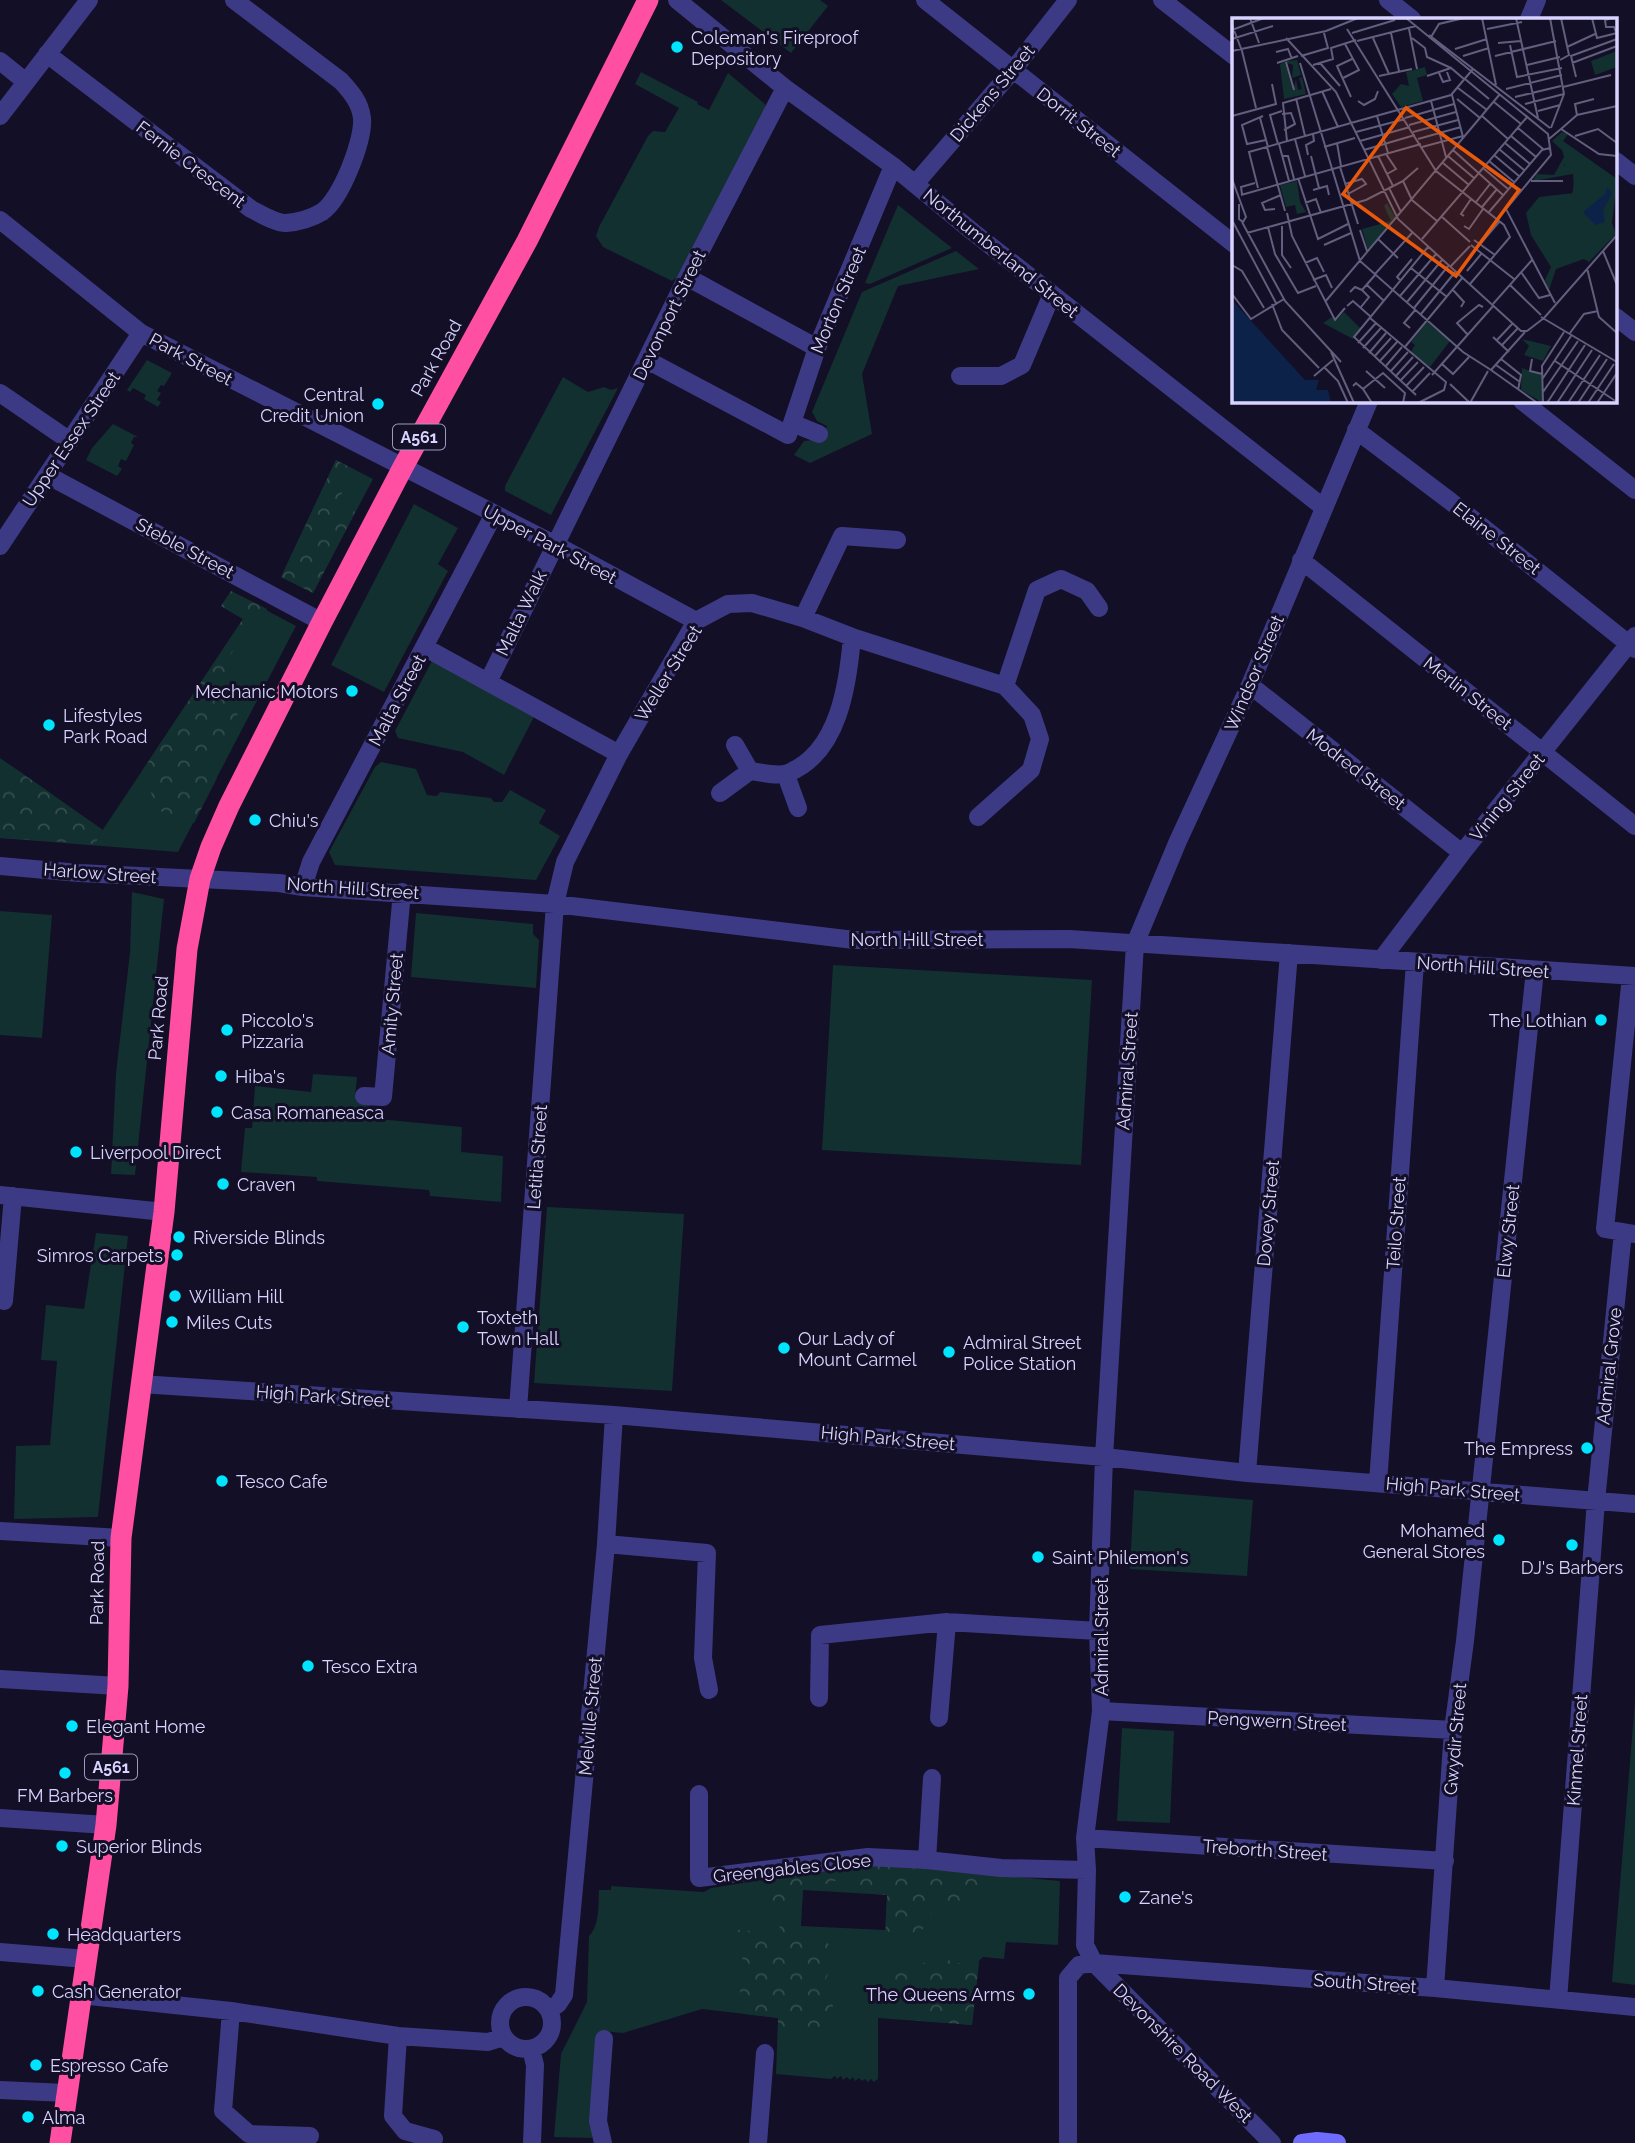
<svg xmlns="http://www.w3.org/2000/svg" width="1635" height="2143" font-family="Raleway,sans-serif">
	<defs>
		<pattern id="forest-crowns" width="20" height="18" patternUnits="userSpaceOnUse" patternTransform="scale(1.75)"><rect width="20" height="18" fill="#12302f"/><path d="M2 6a3 3 0 1 1 6 0M12 15a3 3 0 1 1 6 0" fill="none" stroke="#344d4e"/></pattern>
	</defs>
	<rect width="100%" height="100%" fill="#130f26"/>
	<path fill="#12302f" fill-rule="evenodd" d="M721 0H820L828 6 791 53Z
		M641 72 698 102 697 104 709 110 728 73 765 104 766 108 679 276 672 281 603 247 596 236 599 227 648 136 653 131 665 132 679 108 635 84Z
		M898 205 952 248 870 284 865 283Z
		M956 251 979 269 898 286 862 374 872 434 810 463 794 455 804 441 812 440 820 443 827 426 817 421 812 412 862 292Z
		M147 360 172 373 164 386 161 385 157 391 161 393 157 400 161 402 158 407 144 399 146 395 133 388 130 392 127 390Z
		M563 377 588 392 604 387 611 390 618 388 551 515 505 491V486Z
		M113 424 138 437H134L131 443 134 445 126 461 121 459 118 466 122 469 117 476 86 460 92 448Z
		M336 460 373 479 313 593 281 577Z
		M414 504 458 528 438 564 448 571 384 692 331 665Z
		M231 591 296 626 178 852 0 838V758L52 794 100 834 243 619 221 606Z
		M433 659 536 713 504 775 463 752 398 738 395 731Z
		M381 762 416 769 427 795 437 796 440 792 491 798 494 802H502L510 790 546 810 539 823 560 836 536 880 335 865 329 852 375 767Z
		M132 892 164 899 135 1175 111 1174 116 1073 130 953Z
		M0 911 52 915 42 1038 0 1035Z
		M416 913 533 924V934L539 940 536 988 411 977Z
		M833 965 1092 980 1081 1165 822 1150Z
		M313 1074 357 1077 355 1097 363 1098 378 1114V1119L462 1127 461 1152 503 1156 501 1202 430 1196 429 1190 317 1181V1177L241 1172 245 1128H252L255 1086 311 1092Z
		M547 1207 684 1214 672 1391 534 1383Z
		M96 1233 128 1236 98 1517 14 1519 16 1446 50 1445 57 1361 41 1360 46 1305 84 1309Z
		M1134 1490 1253 1500 1247 1576 1130 1569Z
		M1635 1701V1985L1612 1982Z
		M1122 1728 1174 1731 1170 1823 1117 1821Z
		M869 1863 1060 1881 1058 1945 1006 1942 1004 1959 983 1957 979 1961 972 2025 878 2018V2079L874 2082 871 2079 868 2082 865 2079 862 2081 859 2078 855 2081 853 2077 850 2080 847 2077 843 2080 841 2076 837 2079 835 2076 831 2079 776 2074 778 2018 702 2009 623 2033 601 2031 592 2138 554 2137 561 2054 587 2002 589 1936C600 1924 598 1906 599 1890H611V1886L704 1892 711 1888ZM803 1890 887 1895 885 1930 801 1926Z"/>
	<path fill="url(#forest-crowns)" d="M336 460 355 470 337 502 355 512 313 593 281 577Z
		M231 591 267 609 265 626 243 639 227 659 228 668 219 677C221 691 225 690 232 701 247 725 233 746 207 747L206 759 217 778 194 823 166 818C158 806 145 790 149 775L142 771 243 619 221 606Z
		M13 767 103 830 95 844 0 838V776Z
		M869 1863 991 1874C989 1892 985 1898 966 1900L960 1906 950 1912 933 1908C922 1937 917 1942 886 1931L887 1895C870 1894 852 1891 840 1879L817 1887 815 1890H803L802 1904 794 1903C787 1915 788 1923 795 1935L801 1938 824 1939C841 1956 828 1969 823 1988L833 2006 831 2023 823 2034 816 2036 808 2032H788L778 2023V2018L744 2014C733 1991 749 1964 739 1940L731 1936 728 1931 731 1929 773 1933 780 1927 776 1918 765 1910 767 1895 781 1889 784 1877Z
		M940 1957 956 1963H979L972 2025 912 2020 908 2011 909 2003 905 1999C888 2003 878 1993 881 1975L889 1970 915 1966Z"/>
	<g fill="none" stroke-linecap="round" stroke-linejoin="round">
		<path stroke="#3d3a85" stroke-width="18" d="M677 0 785 88 893 166 973 232 1323 507
			M925 0 1234 244
			M1162 0 1234 56
			M1388 0 1412 19
			M1529 19 1537 0
			M47 54 251 209C261 214 275 223 286 223 298 222 312 218 322 212 341 199 364 140 362 118 360 102 351 92 341 81L234 0
			M0 61 26 82
			M0 116 89 0
			M1616 161 1635 176
			M915 184 1013 70 1068 0
			M0 220 141 333 554 544 696 621
			M687 277 817 348
			M1616 317 1635 332
			M647 360 788 435 817 348 893 166
			M960 376H1001L1022 365 1052 294
			M0 393 70 441
			M1522 401 1635 490
			M792 423 819 434
			M1356 430 1450 501 1635 649
			M47 475 322 622
			M0 546 141 333
			M1301 560 1635 826
			M803 618 842 536 897 540
			M424 647 619 754
			M488 682 687 277 785 88
			M1250 685 1462 853
			M1005 686 1037 590 1061 579 1087 591 1099 608
			M735 745 750 771C760 772 778 777 788 773 839 753 848 684 852 637
			M786 775 798 808
			M720 793 750 771
			M0 866 79 873 279 883 303 887 555 904 854 940 1069 939 1635 976
			M303 887 311 862 494 514
			M1381 960 1462 853 1635 636
			M1631 976 1605 1229 1634 1234
			M364 1096 383 1097 402 892
			M0 1195 164 1212
			M4 1301 13 1196
			M140 1384 614 1415 1104 1457 1247 1473 1635 1504
			M518 1409 555 904 565 862 619 754 696 621 728 604 752 603 803 618 852 637 1005 686 1032 715 1040 739 1031 770 978 817
			M1247 1473 1289 953
			M1378 1483 1415 962
			M0 1531 121 1538
			M606 1544 707 1553 703 1658 709 1690
			M0 1679 118 1686
			M819 1698 820 1635 947 1622 1098 1631
			M1101 1711 1453 1730
			M939 1718 947 1622
			M699 1794V1878L868 1857 927 1860 1001 1868 1087 1870
			M0 1818 106 1825
			M1085 1838 1445 1861
			M927 1860 932 1778
			M0 1952 86 1959
			M1435 1988 1453 1730 1465 1641 1535 970
			M80 1995 231 2011 398 2036 488 2042 504 2037
			M500 2023a26 26 0 1 1 52 0a26 26 0 1 1-52 0Z
			M1558 2000 1596 1501 1623 1232
			M549 2010 558 2004 564 1995 606 1544 614 1415
			M231 2011 223 2111 249 2134 310 2136
			M398 2036 393 2116 405 2131 434 2139
			M531 2049 535 2065 532 2143
			M0 2090 66 2093
			M603 2143 598 2121 604 2039
			M758 2143 765 2053
			M1068 2143V1978L1079 1965 1094 1963 1435 1988 1635 2007
			M1272 2143 1094 1963 1085 1945 1087 1870 1085 1838 1101 1711 1098 1631 1104 1457 1135 944 1178 841 1250 685 1369 401"/>
		<path stroke="#6f6bff" stroke-width="18" d="M1302 2143 1317 2141 1337 2143"/>
		<path stroke="#ff4fa3" stroke-width="21" d="M60 2143 106 1825 118 1686 121 1538 164 1212 187 949 200 879 211 847 229 806 322 622 403 467 527 241 648 0"/>
	</g>
	<g fill="#00e5ff" stroke="#130f26" stroke-width="2.5">
		<circle cx="677" cy="47" r="7"/>
		<circle cx="378" cy="404" r="7"/>
		<circle cx="352" cy="691" r="7"/>
		<circle cx="49" cy="725" r="7"/>
		<circle cx="255" cy="820" r="7"/>
		<circle cx="1601" cy="1020" r="7"/>
		<circle cx="227" cy="1030" r="7"/>
		<circle cx="221" cy="1076" r="7"/>
		<circle cx="217" cy="1112" r="7"/>
		<circle cx="76" cy="1152" r="7"/>
		<circle cx="223" cy="1184" r="7"/>
		<circle cx="179" cy="1237" r="7"/>
		<circle cx="177" cy="1255" r="7"/>
		<circle cx="175" cy="1296" r="7"/>
		<circle cx="172" cy="1322" r="7"/>
		<circle cx="463" cy="1327" r="7"/>
		<circle cx="784" cy="1348" r="7"/>
		<circle cx="949" cy="1352" r="7"/>
		<circle cx="1587" cy="1448" r="7"/>
		<circle cx="222" cy="1481" r="7"/>
		<circle cx="1499" cy="1540" r="7"/>
		<circle cx="1572" cy="1545" r="7"/>
		<circle cx="1038" cy="1557" r="7"/>
		<circle cx="308" cy="1666" r="7"/>
		<circle cx="72" cy="1726" r="7"/>
		<circle cx="65" cy="1773" r="7"/>
		<circle cx="62" cy="1846" r="7"/>
		<circle cx="1125" cy="1897" r="7"/>
		<circle cx="53" cy="1934" r="7"/>
		<circle cx="38" cy="1991" r="7"/>
		<circle cx="1029" cy="1994" r="7"/>
		<circle cx="36" cy="2065" r="7"/>
		<circle cx="28" cy="2117" r="7"/>
	</g>
	<g text-anchor="middle" dominant-baseline="central" stroke-width="6" stroke-linejoin="round" paint-order="stroke">
		<g fill="#130f26" stroke="#9e99be" stroke-width="2">
			<rect x="393" y="424.5" width="52" height="25" rx="5"/>
			<rect x="85" y="1754.5" width="52" height="25" rx="5"/>
		</g>
		<g font-size="16" font-weight="bold" fill="#d9d4ff">
			<text x="419" y="437">A561</text>
			<text x="111" y="1767">A561</text>
		</g>
		<g font-size="18" fill="#d9d4ff" stroke="#130f26" text-anchor="start">
			<text x="691" y="37">Coleman's Fireproof<tspan x="691" dy="21">Depository</tspan></text>
			<text x="364" y="394" text-anchor="end">Central<tspan x="364" dy="21">Credit Union</tspan></text>
			<text x="338" y="691" text-anchor="end">Mechanic Motors</text>
			<text x="63" y="715">Lifestyles<tspan x="63" dy="21">Park Road</tspan></text>
			<text x="269" y="820">Chiu's</text>
			<text x="241" y="1020">Piccolo's<tspan x="241" dy="21">Pizzaria</tspan></text>
			<text x="1587" y="1020" text-anchor="end">The Lothian</text>
			<text x="235" y="1076">Hiba's</text>
			<text x="231" y="1112">Casa Romaneasca</text>
			<text x="90" y="1152">Liverpool Direct</text>
			<text x="237" y="1184">Craven</text>
			<text x="193" y="1237">Riverside Blinds</text>
			<text x="163" y="1255" text-anchor="end">Simros Carpets</text>
			<text x="189" y="1296">William Hill</text>
			<text x="477" y="1317">Toxteth<tspan x="477" dy="21">Town Hall</tspan></text>
			<text x="186" y="1322">Miles Cuts</text>
			<text x="798" y="1338">Our Lady of<tspan x="798" dy="21">Mount Carmel</tspan></text>
			<text x="963" y="1342">Admiral Street<tspan x="963" dy="21">Police Station</tspan></text>
			<text x="1573" y="1448" text-anchor="end">The Empress</text>
			<text x="236" y="1481">Tesco Cafe</text>
			<text x="1485" y="1530" text-anchor="end">Mohamed<tspan x="1485" dy="21">General Stores</tspan></text>
			<text x="1052" y="1557">Saint Philemon's</text>
			<text x="1572" y="1567" text-anchor="middle">DJ's Barbers</text>
			<text x="322" y="1666">Tesco Extra</text>
			<text x="86" y="1726">Elegant Home</text>
			<text x="65" y="1795" text-anchor="middle">FM Barbers</text>
			<text x="76" y="1846">Superior Blinds</text>
			<text x="1139" y="1897">Zane's</text>
			<text x="67" y="1934">Headquarters</text>
			<text x="52" y="1991">Cash Generator</text>
			<text x="1015" y="1994" text-anchor="end">The Queens Arms</text>
			<text x="50" y="2065">Espresso Cafe</text>
			<text x="42" y="2117">Alma</text>
		</g>
		<g font-size="18" fill="#d9d4ff" stroke="#130f26">
			<text transform="translate(992 93) rotate(-50)">Dickens Street</text>
			<text transform="translate(1079 122) rotate(38)">Dorrit Street</text>
			<text transform="translate(191 164) rotate(37)">Fernie Crescent</text>
			<text transform="translate(1001 253) rotate(39)">Northumberland Street</text>
			<text transform="translate(838 300) rotate(-67)">Morton Street</text>
			<text transform="translate(669 315) rotate(-64)">Devonport Street</text>
			<text transform="translate(436 358) rotate(-61)">Park Road</text>
			<text transform="translate(191 359) rotate(28)">Park Street</text>
			<text transform="translate(71 439) rotate(-56)">Upper Essex Street</text>
			<text transform="translate(1497 538) rotate(38)">Elaine Street</text>
			<text transform="translate(550 544) rotate(28)">Upper Park Street</text>
			<text transform="translate(185 548) rotate(28)">Steble Street</text>
			<text transform="translate(521 613) rotate(-64)">Malta Walk</text>
			<text transform="translate(668 673) rotate(-58)">Weller Street</text>
			<text transform="translate(1254 673) rotate(-67)">Windsor Street</text>
			<text transform="translate(1468 693) rotate(38)">Merlin Street</text>
			<text transform="translate(397 700) rotate(-62)">Malta Street</text>
			<text transform="translate(1356 769) rotate(38)">Modred Street</text>
			<text transform="translate(1507 797) rotate(-51)">Vining Street</text>
			<text transform="translate(100 873) rotate(4)">Harlow Street</text>
			<text transform="translate(353 888) rotate(4)">North Hill Street</text>
			<text x="917" y="939">North Hill Street</text>
			<text transform="translate(1483 967) rotate(4)">North Hill Street</text>
			<text transform="translate(392 1004) rotate(-85)">Amity Street</text>
			<text transform="translate(158 1018) rotate(-85)">Park Road</text>
			<text transform="translate(1127 1071) rotate(-86)">Admiral Street</text>
			<text transform="translate(537 1157) rotate(-86)">Letitia Street</text>
			<text transform="translate(1268 1213) rotate(-85)">Dovey Street</text>
			<text transform="translate(1396 1223) rotate(-86)">Teilo Street</text>
			<text transform="translate(1508 1231) rotate(-84)">Elwy Street</text>
			<text transform="translate(1609 1366) rotate(-84)">Admiral Grove</text>
			<text transform="translate(323 1396) rotate(4)">High Park Street</text>
			<text transform="translate(888 1438) rotate(5)">High Park Street</text>
			<text transform="translate(1453 1489) rotate(5)">High Park Street</text>
			<text transform="translate(97 1583) rotate(-89)">Park Road</text>
			<text transform="translate(1101 1637) rotate(-90)">Admiral Street</text>
			<text transform="translate(590 1716) rotate(-85)">Melville Street</text>
			<text transform="translate(1277 1721) rotate(3)">Pengwern Street</text>
			<text transform="translate(1455 1739) rotate(-85)">Gwydir Street</text>
			<text transform="translate(1577 1750) rotate(-86)">Kinmel Street</text>
			<text transform="translate(1265 1850) rotate(4)">Treborth Street</text>
			<text transform="translate(792 1868) rotate(-6)">Greengables Close</text>
			<text transform="translate(1365 1983) rotate(4)">South Street</text>
			<text transform="translate(1183 2053) rotate(45)">Devonshire Road West</text>
		</g>
	</g>
	<g transform="translate(1232 18)">
		<rect width="385" height="385" fill="#130f26"/>
		<path d="M385 33V49L363 57 359 43ZM65 42 69 57 60 60 61 47 53 44 61 73 64 61 66 72 70 71 67 60 70 59 74 76 52 81 48 46 55 43ZM193 49 195 57 185 60 191 83 169 89 160 76 169 66 177 68 174 54ZM330 114 336 116 331 123 385 161 378 199 384 216 357 244 352 241 324 251 317 272 313 262 319 249 299 217 294 195 307 179 342 175 341 154H330L335 137 320 123ZM65 163 68 184 74 194 65 196 63 187 54 189 48 167ZM155 185 163 199 136 232 130 211 159 203 152 188ZM112 294 128 310 121 321 91 305 100 299 103 304ZM195 304 218 323 198 349 178 335 183 327 179 324ZM290 321 319 328 311 343 292 337 297 328ZM290 350 309 357 311 385 289 372Z" fill="#12302f"/>
		<path d="M329 129 339 142 331 147 342 151 341 156 301 163 305 156 322 157 332 139ZM341 134 385 164 380 205 372 194 382 165 365 156 369 171 349 195 357 206 340 203 346 200V182L340 177 343 160 348 159 352 175 367 166 357 158V150L347 151 345 156Z" fill="#12302f"/>
		<path d="M375 169 380 175 371 192 373 204 363 207 351 194 373 176ZM0 282 73 362H87L84 372H96L99 385H0Z" fill="#0c2248"/>
		<path fill="none" stroke="#625e7d" stroke-width="2" d="M18 0 27 25M174 0 316 116 319 137 274 191 323 285M250 0 264 67M284 0 306 100M318 0 332 76 319 110M360 0 365 20 385 15M380 0 373 2 374 9H382L384 14M0 7 10 33M115 11 204 153 272 207 278 219 238 266M177 11 185 51M255 11 290 4M0 12 32 0M120 15 163 2M159 15 167 53M197 17 318 110M199 19 207 6 232 0M54 20 104 74 166 201 289 313H295L312 300M141 20 157 56M180 20 193 30 195 39 219 50M0 21 41 8M125 23 184 8M266 25 289 23M278 27 285 59 330 50M335 29 363 16M223 31 255 21M0 33 94 13 126 0M10 33 24 90M44 34 56 31 60 41M69 38 96 30 92 15M231 38 257 30M263 38 324 23M328 42 337 37 329 0M54 44 62 72M45 45 66 38M68 45 128 243 231 334 259 352M88 45 108 68M340 45 385 28M81 47 101 41 99 30 124 22M295 47 328 39M207 55 211 64 218 62 215 54M147 58 180 51M195 58 219 50 232 61M344 59 339 38 385 21M111 60 127 52 113 26M233 61 257 81M331 69 379 57M226 70 255 92M274 71 330 57M90 73 106 109M220 77 231 119M119 79 105 48 120 41M283 79 329 68M64 80 73 118M225 81 248 100M126 83 132 87 143 81 146 73M199 83 214 139M262 84 289 106M293 86 332 76M306 93 328 87M50 96 59 95 63 106 52 112M345 97 343 86 362 81M0 98 44 86 40 66M31 98 10 107 15 126 34 122M145 98 156 135M250 98 276 121M28 100 36 129M173 100 222 86M119 105 219 77 241 51M177 107 224 94M286 110 311 131M329 111 345 97 385 88M124 114 173 101M181 114 226 102M279 118 304 139M343 118 366 111 385 125M63 121 73 158M186 121 229 109M317 121 329 111 367 136 385 138M55 123 51 85 99 71M128 123 178 109M105 125 109 148M273 125 298 146M46 126 38 97 50 93M47 126 57 163M35 129 53 193M92 129 123 120M190 129 231 118M267 131 292 152M132 132 183 117M221 132 271 177M154 136 164 151 155 156M76 137 74 127 82 123 81 116M262 137 287 158M50 138H56L62 161M79 138 87 170M146 138 161 168M216 138 242 160M257 143 282 164M211 145 237 167M108 149 126 206M186 150 171 163 180 182 205 203M251 150 276 171M66 160 86 221 116 206M0 161 14 199 11 204 7 201V186M299 163H331M113 166 130 161 134 166 116 176M26 170 17 134 119 105M157 170 169 194M81 172 95 168 97 177M10 176 9 169 23 165M9 177 189 126M244 184 258 166M73 185 84 181 89 195M250 189 265 171M43 191 33 192 30 185 49 177M257 194 310 132 318 130M55 195 60 218 103 302 113 290M209 198 238 224M232 198 229 196 239 181M1 204 44 285M10 204 53 283 109 344M50 208V237L59 250M232 208 237 211 251 191M36 209 43 236 66 275 84 268M128 212 135 233M15 215 134 182 171 163M146 221 166 240M190 221 296 98M242 222 263 237M249 225 267 204M92 227 119 215M239 227 282 261M371 233 385 267M73 245 85 240 92 254M0 247 10 253 32 290M219 248 238 228M179 250 215 279M355 250 367 299 385 315M235 253 250 235M289 254 307 280 318 277M143 256 180 215M81 262 94 257 100 270M169 263 165 259 180 241M135 267 152 283M278 267 309 297M221 272 232 284 229 289M118 274 123 269 130 272 144 256M0 276 19 301 52 281M168 278 204 236M93 284 268 76M175 284 210 242M40 286 50 312 87 350M261 286 300 242M115 288 121 283 139 299M129 289 137 279 130 272M182 290 217 247M189 296 224 253M309 299 385 344M138 300 214 364 212 372 186 385M312 300 385 217M178 310 172 305 184 291M338 315 352 296 366 293M236 317 225 305 247 287 251 289M261 319 277 334M265 322 281 305M126 325 144 305M270 327 286 310M131 330 149 310M172 330 231 259M99 334 122 385M137 335 154 315M142 339 159 320M269 341 289 357 286 372M300 341 298 353 310 356M323 343 385 384M147 344 165 324M210 346 221 356 237 339M264 347 288 364M92 349 106 363 116 385M153 349 170 329M259 352 304 384M259 352 293 314M134 353 153 370M158 354 176 334M200 357 262 287M82 358 101 342M163 359 181 339M311 360 339 318M168 363 186 344M218 366 238 385M121 368 124 365 131 371 140 385M174 368 192 349M131 371 151 355 173 375 171 385M180 374 198 355M311 374 346 323M184 377 122 319 196 229M238 385 256 353M311 385 310 348 332 314M315 385 353 327M325 385 360 332M336 385 368 337M346 385 375 341M356 385 382 346M365 385 385 355"/>
		<path fill="#e8590c" fill-opacity="0.15" stroke="#e8590c" stroke-width="3.5" d="M174 90 287 172 224 258 111 176Z"/>
		<rect width="385" height="385" fill="none" stroke="#d9d4ff" stroke-width="3.5"/>
	</g>
</svg>
